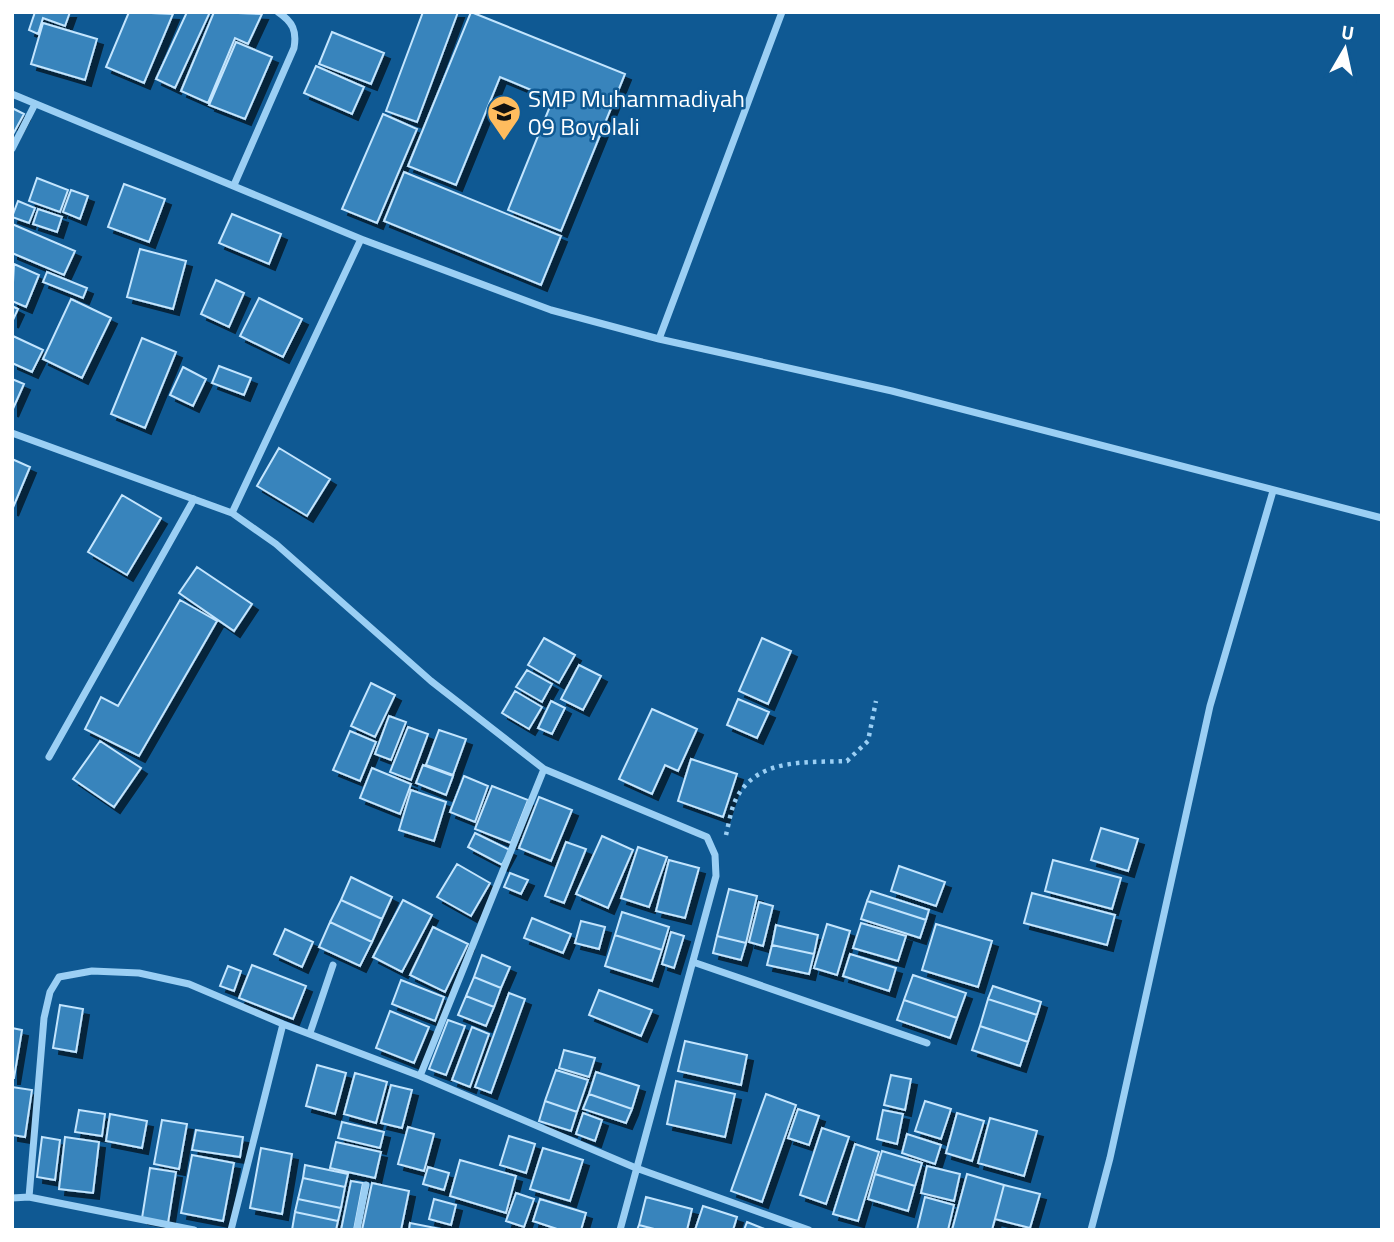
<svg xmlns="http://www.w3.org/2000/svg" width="1394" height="1242" font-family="'Titillium Web',sans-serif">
	<defs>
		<filter id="shadow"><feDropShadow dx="6" dy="6" stdDeviation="0" flood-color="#0009"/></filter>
	</defs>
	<rect width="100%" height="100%" fill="#0f5993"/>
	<path fill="#3784bc" stroke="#c3e5fe" stroke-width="2" filter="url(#shadow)" d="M35 12H70L65 26 43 18 38 34 29 30Z
		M129 12 173 14 144 83 106 67Z
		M187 12H210L175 88 156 79Z
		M214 12 262 14 248 44 235 38 208 103 181 91Z
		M423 12H458L417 122 386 111Z
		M471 12 625 74 561 231 508 210 553 99 500 77 456 185 408 166Z
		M43 23 97 39 85 80 31 64Z
		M332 32 384 53 371 84 319 64Z
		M236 42 272 57 245 119 209 105Z
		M316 66 364 87 352 114 304 93Z
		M12 108 24 114 12 136Z
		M383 114 417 129 377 223 342 209Z
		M404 172 561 236 541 285 384 221Z
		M37 178 68 190 60 212 29 201Z
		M124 184 165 199 149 242 108 227Z
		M71 190 88 196 80 219 63 212Z
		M18 201 35 208 29 223 12 217Z
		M38 209 62 217 57 232 33 224Z
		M232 214 281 234 269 264 219 243Z
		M12 224 75 251 64 275 12 253Z
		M140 249 186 261 173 309 127 297Z
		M14 264 39 275 26 307 12 301Z
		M47 272 87 288 83 298 43 282Z
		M216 280 244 293 229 327 201 314Z
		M259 298 302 319 283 357 240 336Z
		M71 299 111 318 82 378 43 359Z
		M12 306 18 309 12 322Z
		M13 336 43 350 32 372 12 363Z
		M142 338 176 352 145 428 111 414Z
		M219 366 251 378 244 395 212 383Z
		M183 367 206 379 193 406 170 395Z
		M12 379 24 384 12 411Z
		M279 448 330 479 307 516 257 486Z
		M12 459 30 467 12 510Z
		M122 495 161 518 127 575 88 552Z
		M197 567 252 604 234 631 179 593Z
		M180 600 217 621 139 756 85 729 101 697 118 706Z
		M544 638 575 655 559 683 528 665Z
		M762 638 791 651 768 704 739 691Z
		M579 665 601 676 583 710 561 699Z
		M527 670 552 684 542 702 516 687Z
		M371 683 395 695 375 737 351 726Z
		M515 691 542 707 529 729 502 713Z
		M738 699 769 712 757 738 727 725Z
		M551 701 565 708 552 734 538 728Z
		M652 709 697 729 678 771 665 765 652 794 619 779Z
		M389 716 406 722 391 760 375 754Z
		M408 727 428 734 411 780 390 772Z
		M439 730 466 739 453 775 426 765Z
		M350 731 376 742 360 781 333 770Z
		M100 741 141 768 114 807 73 779Z
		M691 759 737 774 723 817 678 801Z
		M423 765 453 776 446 795 416 783Z
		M372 768 411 784 400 814 360 798Z
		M464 776 488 786 475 822 450 812Z
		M492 786 528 800 511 843 475 829Z
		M411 790 446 802 434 841 399 830Z
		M539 797 572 810 551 861 519 848Z
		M1101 828 1138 839 1128 871 1091 860Z
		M475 833 510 850 502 865 468 847Z
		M602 836 633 850 608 908 576 894Z
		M566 842 586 849 564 903 545 896Z
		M638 847 667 857 649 907 621 898Z
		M669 860 699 868 685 918 656 911Z
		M1053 860 1121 878 1112 909 1045 891Z
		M457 864 490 883 471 916 437 897Z
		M899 866 945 882 936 906 891 891Z
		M510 873 528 880 521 894 504 887Z
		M351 877 392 897 382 919 341 900Z
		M729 889 757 896 746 943 717 936Z
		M871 891 929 910 926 920 867 901Z
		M1032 893 1115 915 1107 945 1024 923Z
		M341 900 382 919 372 942 330 922Z
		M403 900 432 915 402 972 373 957Z
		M867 901 926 920 920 938 861 919Z
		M759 902 773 906 763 946 749 942Z
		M622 912 669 927 662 950 615 935Z
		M532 918 571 934 563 953 524 938Z
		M581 921 605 927 599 949 575 943Z
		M330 922 372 942 360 966 319 947Z
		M861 923 906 936 898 961 853 948Z
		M827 924 850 931 837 975 814 968Z
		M936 924 992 941 978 987 922 970Z
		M776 925 818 935 814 954 772 945Z
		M433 927 468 944 445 992 410 975Z
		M285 929 313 942 302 967 274 954Z
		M671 932 684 936 674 968 662 964Z
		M615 935 662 950 652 981 605 966Z
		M717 936 746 943 741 960 713 953Z
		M772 945 814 954 809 974 767 965Z
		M850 954 896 968 889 991 843 976Z
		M482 955 510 967 501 988 474 977Z
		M252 965 306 986 293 1019 239 998Z
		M228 966 241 971 234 991 220 986Z
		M913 975 966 993 957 1018 904 1000Z
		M474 977 501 988 494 1007 466 996Z
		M401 980 444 997 435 1021 392 1004Z
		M993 986 1041 1002 1037 1015 988 999Z
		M599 990 652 1010 641 1036 589 1015Z
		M509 993 525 999 491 1093 475 1087Z
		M466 996 494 1007 486 1026 458 1015Z
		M988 999 1037 1015 1028 1042 980 1026Z
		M904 1000 957 1018 950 1038 897 1020Z
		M60 1005 83 1009 76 1052 53 1048Z
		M390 1011 429 1027 414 1063 376 1048Z
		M448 1020 465 1026 446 1075 429 1069Z
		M980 1026 1028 1042 1020 1066 972 1050Z
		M472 1027 489 1034 470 1087 452 1080Z
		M12 1028 22 1030 14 1078H12Z
		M685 1041 747 1055 741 1085 678 1071Z
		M564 1050 595 1058 589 1077 559 1068Z
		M317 1065 346 1073 335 1114 306 1106Z
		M556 1070 588 1080 577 1112 545 1101Z
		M596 1072 639 1086 632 1109 589 1094Z
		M355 1073 387 1082 376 1123 344 1114Z
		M891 1075 911 1079 905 1110 884 1105Z
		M676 1081 735 1094 725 1137 667 1124Z
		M391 1085 412 1090 402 1128 381 1123Z
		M12 1087 32 1090 25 1137 12 1135Z
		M589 1094 632 1109 626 1123 583 1109Z
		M766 1094 796 1105 762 1202 731 1191Z
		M545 1101 577 1112 571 1131 539 1121Z
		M925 1101 951 1109 941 1139 915 1131Z
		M798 1109 819 1116 809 1145 788 1138Z
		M79 1110 105 1114 102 1136 75 1132Z
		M883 1110 903 1114 897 1144 877 1139Z
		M583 1113 602 1120 595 1141 576 1134Z
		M957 1113 984 1121 972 1161 946 1153Z
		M110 1114 147 1121 142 1148 106 1141Z
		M990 1118 1037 1131 1024 1176 978 1163Z
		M162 1120 187 1124 179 1169 154 1164Z
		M342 1122 384 1132 380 1148 338 1138Z
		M408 1127 434 1134 424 1171 398 1164Z
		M822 1128 849 1137 826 1204 800 1195Z
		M196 1130 243 1137 240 1157 192 1150Z
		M907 1134 941 1145 935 1164 902 1153Z
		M509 1136 535 1144 526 1173 500 1165Z
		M42 1137 60 1140 55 1180 37 1177Z
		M65 1137 99 1142 93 1193 59 1189Z
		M336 1142 381 1152 375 1178 330 1168Z
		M855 1144 879 1152 858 1221 833 1214Z
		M261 1148 292 1154 282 1214 250 1208Z
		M543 1148 583 1160 570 1201 530 1189Z
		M882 1151 922 1163 915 1186 875 1174Z
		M192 1155 234 1163 223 1221 181 1213Z
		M460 1160 516 1176 506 1213 450 1196Z
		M305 1165 348 1174 345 1187 303 1178Z
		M927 1166 960 1174 954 1201 921 1193Z
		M428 1167 449 1173 444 1190 423 1184Z
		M150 1168 176 1172 168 1223 142 1218Z
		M875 1174 915 1186 908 1211 868 1199Z
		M967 1174 1004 1185 992 1230H952Z
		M303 1178 345 1187 341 1208 298 1199Z
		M351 1181 363 1183 354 1230H341Z
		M372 1183 409 1191 401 1230H362Z
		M1004 1185 1040 1194 1030 1228 995 1219Z
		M516 1193 534 1199 524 1227 506 1221Z
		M646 1197 692 1209 687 1230H658L639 1225Z
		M925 1197 954 1205 948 1230H917Z
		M298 1199 341 1208 338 1221 295 1212Z
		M434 1199 456 1205 451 1225 429 1219Z
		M540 1199 586 1213 581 1230H560L533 1221Z
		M703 1206 737 1217 733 1230H695Z
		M295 1212 338 1221 336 1230H292Z
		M747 1222 767 1230H744Z
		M410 1223 441 1229 440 1230H409Z
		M639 1225 658 1230H637Z"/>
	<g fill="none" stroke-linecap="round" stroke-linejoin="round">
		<path stroke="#9bcff4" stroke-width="4.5" stroke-dasharray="3.5 5" stroke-linecap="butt" d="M726 835C729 823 731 808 737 797 759 757 808 763 847 761L868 741 876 701"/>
		<path stroke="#9bcff4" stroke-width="7" d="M12 94 361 239 551 310 659 339 892 391 1382 518
			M12 149 35 104
			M234 185 294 48C297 31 293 22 278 12
			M659 339 782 12
			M12 433 232 513 276 544 431 681 544 769 707 837 715 855 716 876 620 1230
			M232 513 361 239
			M49 757 194 499
			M693 962 927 1043
			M310 1033 333 965
			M420 1076 544 769
			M29 1197 44 1018 50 992 59 977 92 971 139 973 189 984 283 1024 420 1076 636 1168 809 1230
			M12 1198 29 1197 194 1230
			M231 1230 283 1024
			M357 1230 366 1185
			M1091 1230 1110 1158 1210 706 1273 491"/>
	</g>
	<defs>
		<g id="school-pin" transform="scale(1.75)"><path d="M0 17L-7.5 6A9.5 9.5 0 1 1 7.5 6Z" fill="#ffbc5e" stroke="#0f5993"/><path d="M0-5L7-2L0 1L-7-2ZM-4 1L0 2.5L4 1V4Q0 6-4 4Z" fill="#111"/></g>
	</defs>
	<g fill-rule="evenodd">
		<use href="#school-pin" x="504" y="112"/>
	</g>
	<g text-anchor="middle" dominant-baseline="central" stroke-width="5" stroke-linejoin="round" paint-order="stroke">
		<g font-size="24" fill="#fff" stroke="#0f5993" text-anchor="start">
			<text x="528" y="98">SMP Muhammadiyah<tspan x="528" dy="28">09 Boyolali</tspan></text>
		</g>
	</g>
	<rect width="1394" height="1242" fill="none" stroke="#ffffff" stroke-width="28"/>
	<g transform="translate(1345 49) rotate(9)" stroke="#0f5993" stroke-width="5" paint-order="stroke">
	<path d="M0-5L12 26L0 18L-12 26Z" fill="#ffffff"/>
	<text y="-10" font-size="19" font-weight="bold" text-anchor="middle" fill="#ffffff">U</text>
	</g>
</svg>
